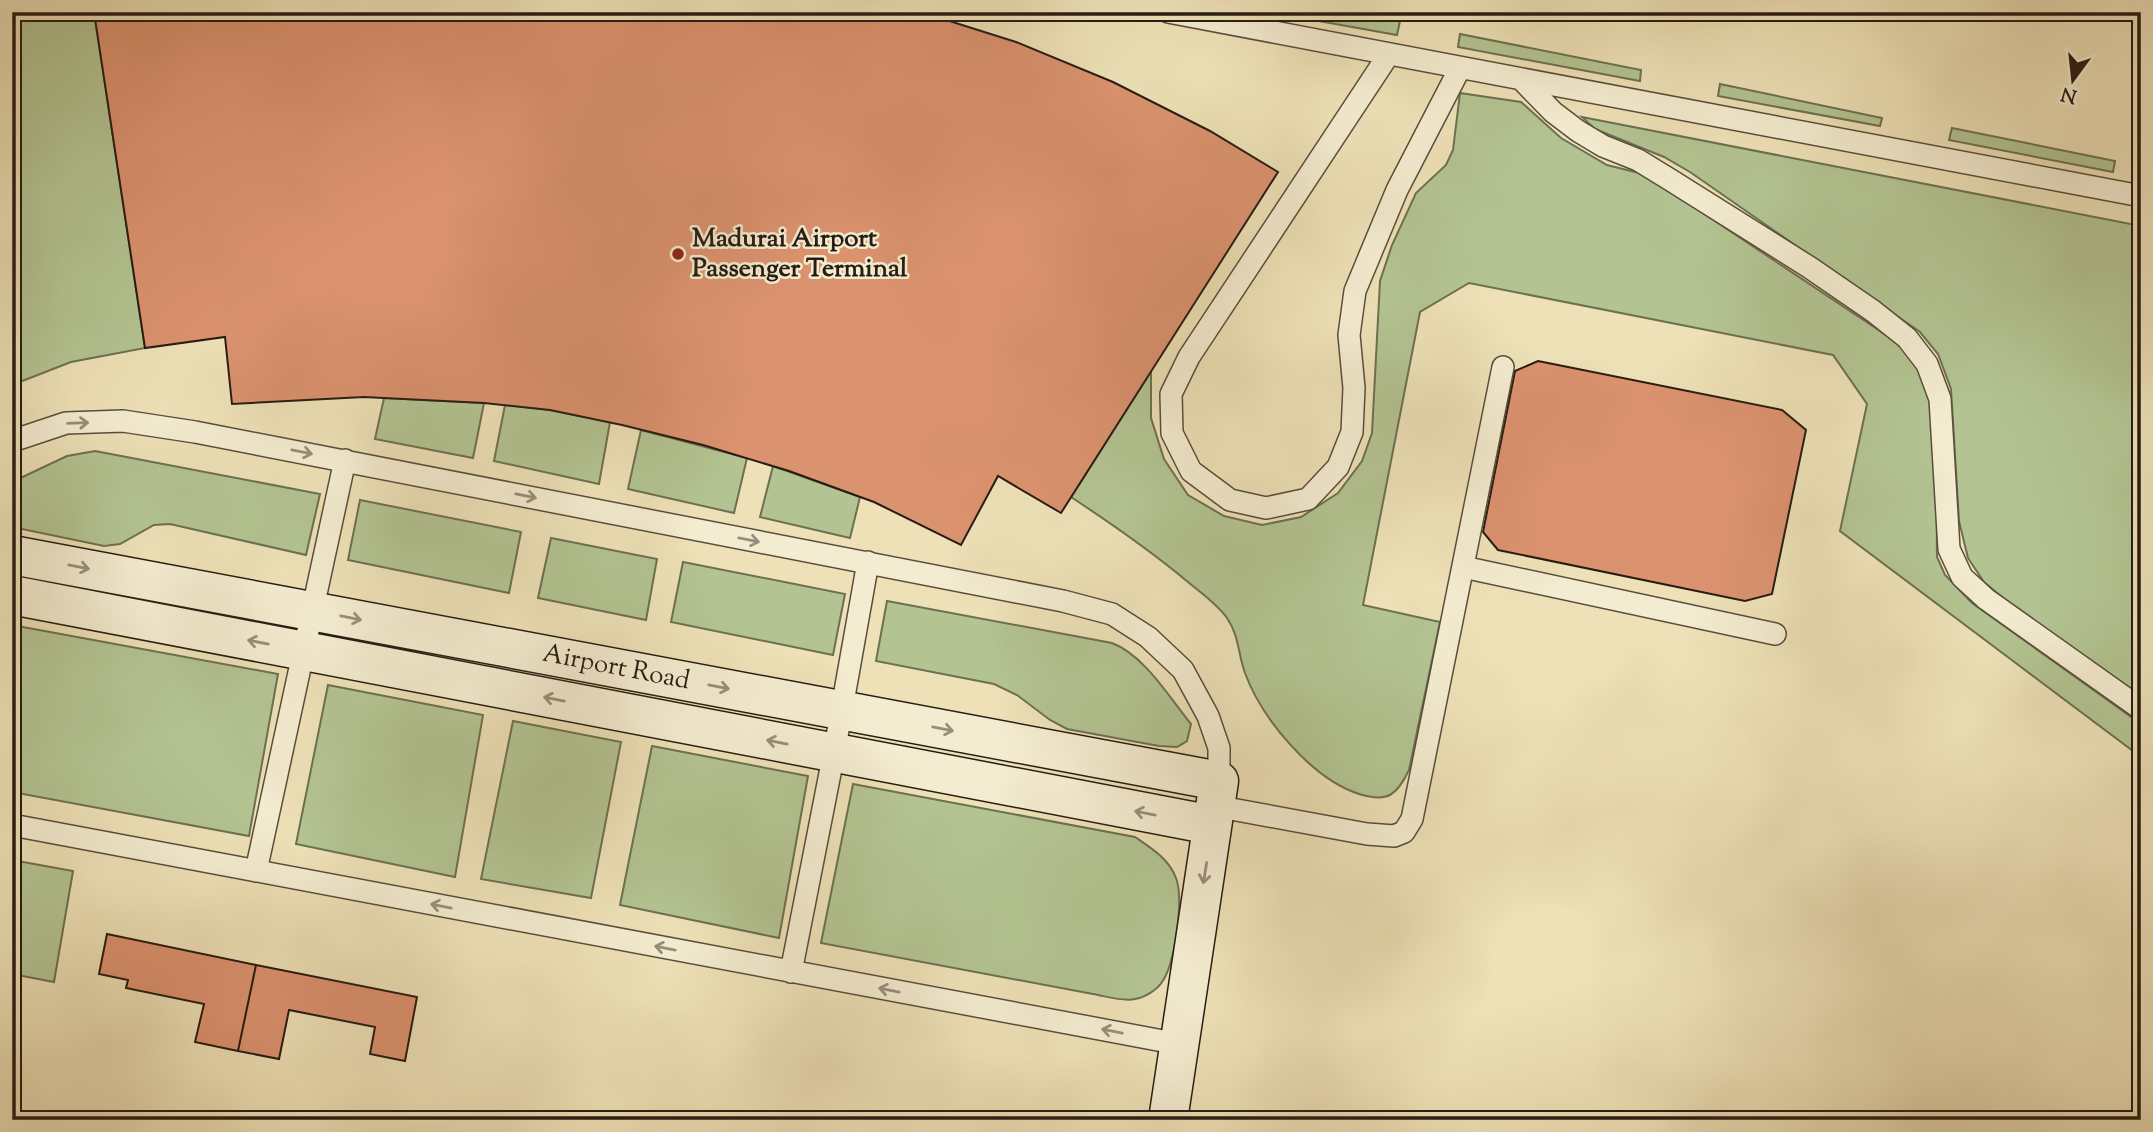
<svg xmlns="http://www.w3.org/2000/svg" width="2153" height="1132" font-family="'Sorts Mill Goudy',serif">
	<rect width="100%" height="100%" fill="#eee1b7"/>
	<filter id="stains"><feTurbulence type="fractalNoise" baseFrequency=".00286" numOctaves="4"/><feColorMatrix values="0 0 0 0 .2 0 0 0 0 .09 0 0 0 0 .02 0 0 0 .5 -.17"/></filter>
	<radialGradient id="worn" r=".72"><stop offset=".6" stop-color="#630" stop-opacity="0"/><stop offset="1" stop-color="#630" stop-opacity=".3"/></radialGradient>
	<path fill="#b3c492" stroke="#6d7052" stroke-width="2" d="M12 12H94L145 348 71 362 12 385Z
		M1269 12H1352L1400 21 1397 35Z
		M1460 34 1641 70 1640 81 1458 47Z
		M1720 84 1882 118 1880 126 1718 96Z
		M1460 93 1521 102 1561 138 1607 165 1639 173 1673 193 1895 341C1902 349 1911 357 1917 365 1941 401 1936 511 1937 557L1945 575 1972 603 2141 724V757L1840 531 1867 404 1833 355 1469 283 1420 312 1363 605 1440 622 1409 770C1397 795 1388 803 1359 794 1312 779 1262 719 1245 673 1238 654 1239 635 1227 618 1217 604 1201 593 1188 582 1151 551 1112 524 1071 497L1151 371V418L1164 459 1188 495 1224 516 1262 525 1301 517 1338 493 1362 461 1372 433 1380 281 1392 245 1416 193 1446 165 1453 150Z
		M1582 117 2141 226V699L2020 612 1984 582 1968 558 1959 521 1951 389 1938 354 1920 332 1690 172 1664 157 1595 129Z
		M1952 128 2115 161 2113 172 1949 140Z
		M384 398 484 403 473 458 375 439Z
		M505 405 550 410 610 422 599 484 494 461Z
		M641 430 747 458 734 513 628 489Z
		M95 451 320 494 306 555 170 524 154 525 120 544 104 546 12 527V482L67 456Z
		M773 466 860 497 850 538 760 517Z
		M360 500 521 532 509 593 348 560Z
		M551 538 657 559 646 620 538 598Z
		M683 562 845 594 833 655 671 622Z
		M887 601 1112 643C1144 655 1169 697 1191 724L1187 741 1177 747 1159 746 1067 729 1050 720 1017 695 994 684 876 661Z
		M12 625 278 674 249 836 12 792Z
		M328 685 483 715 455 877 296 844Z
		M513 721 621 742 591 898 481 879Z
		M652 746 808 776 779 938 620 905Z
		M853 784 1135 837C1151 848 1169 859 1176 878 1184 899 1175 964 1162 982 1157 990 1144 998 1135 999 1123 1002 1105 996 1093 994L821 943Z
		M12 860 73 871 54 982 12 974Z"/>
	<path fill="#db926f" stroke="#271c13" stroke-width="2" d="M94 12H921L1016 42 1113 82 1210 131 1278 172 1061 513 998 476 961 545 874 502 789 471 703 445 622 425 550 410 484 403 364 397 232 404 225 337 145 348Z
		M1538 361 1782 410 1806 430 1772 594 1745 601 1498 550 1483 532 1515 371Z
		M107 934 256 965 238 1051 195 1042 204 1004 126 988 128 980 99 974Z
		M256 965 417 997 405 1061 370 1054 375 1027 289 1010 279 1059 238 1051Z"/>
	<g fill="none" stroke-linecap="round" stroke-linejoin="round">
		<g stroke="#594d3c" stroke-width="24">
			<path id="service" d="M1168 12 2141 196
				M1389 54 1189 357 1171 394 1172 433 1191 471 1230 500 1266 508 1308 499 1338 467 1352 432 1354 388 1349 335 1355 291 1397 190 1460 68
				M1521 79 1553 112 1578 131 1603 146 1638 160 1669 179 1809 267 1873 311 1907 338 1927 364 1940 399 1949 549 1962 577 1986 599 2141 709
				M12 441 66 423 123 421 195 432 1063 601 1112 614 1148 637 1183 670 1208 716 1219 748V781
				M1463 567 1775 634
				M1215 806 1367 834 1394 836 1404 832 1412 819 1503 367
				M12 825 1179 1044
				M256 871 345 460
				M791 972 834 753 868 562"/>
		</g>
		<g stroke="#271c13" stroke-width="41">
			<path id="secondary" d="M12 555 1219 781 1168 1120
				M12 595 1212 825"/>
		</g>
		<use href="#service" stroke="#f4ecd0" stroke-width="21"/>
		<use href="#secondary" stroke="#f4ecd0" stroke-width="38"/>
	</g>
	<defs><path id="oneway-shaft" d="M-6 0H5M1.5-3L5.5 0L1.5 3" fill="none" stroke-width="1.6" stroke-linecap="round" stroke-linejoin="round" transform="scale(1.75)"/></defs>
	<g stroke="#988e7b">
		<use href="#oneway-shaft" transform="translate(78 423) rotate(-2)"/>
		<use href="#oneway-shaft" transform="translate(302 452) rotate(11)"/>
		<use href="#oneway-shaft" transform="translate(526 496) rotate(11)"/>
		<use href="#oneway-shaft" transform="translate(749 540) rotate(11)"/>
		<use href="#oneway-shaft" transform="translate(79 567) rotate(11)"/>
		<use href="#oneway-shaft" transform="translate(351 618) rotate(11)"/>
		<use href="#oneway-shaft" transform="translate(258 642) rotate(-169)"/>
		<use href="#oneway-shaft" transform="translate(719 687) rotate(11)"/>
		<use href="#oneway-shaft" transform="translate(554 699) rotate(-169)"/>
		<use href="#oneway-shaft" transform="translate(943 729) rotate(11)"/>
		<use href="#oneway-shaft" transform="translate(777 742) rotate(-169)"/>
		<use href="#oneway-shaft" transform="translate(1145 813) rotate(-169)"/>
		<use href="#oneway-shaft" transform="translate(1205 873) rotate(99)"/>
		<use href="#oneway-shaft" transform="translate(441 906) rotate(-169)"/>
		<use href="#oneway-shaft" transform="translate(665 948) rotate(-169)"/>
		<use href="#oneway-shaft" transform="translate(889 990) rotate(-169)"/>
		<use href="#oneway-shaft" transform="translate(1112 1031) rotate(-169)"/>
	</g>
	<circle fill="#8f2418" stroke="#f4ecd0" stroke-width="2.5" cx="678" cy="254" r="7"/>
	<g text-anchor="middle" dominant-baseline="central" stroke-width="5" stroke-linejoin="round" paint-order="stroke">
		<g font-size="26" font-weight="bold" fill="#271c13" stroke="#f4ecd0" text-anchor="start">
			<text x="692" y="239">Madurai Airport<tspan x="692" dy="30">Passenger Terminal</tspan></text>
		</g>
		<g font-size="26" fill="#271c13" stroke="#f4ecd0">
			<text transform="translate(616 668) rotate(11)">Airport Road</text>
		</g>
	</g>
	<rect width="2153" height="1132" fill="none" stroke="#eee1b7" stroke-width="42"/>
	<rect x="14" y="14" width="2125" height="1104" fill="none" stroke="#271c13" stroke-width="3.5"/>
	<rect x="21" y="21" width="2111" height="1090" fill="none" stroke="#271c13" stroke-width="2"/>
	<g transform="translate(2073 80) rotate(195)" stroke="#f4ecd0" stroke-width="5" paint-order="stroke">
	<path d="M0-5L12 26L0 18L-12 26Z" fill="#271c13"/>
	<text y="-10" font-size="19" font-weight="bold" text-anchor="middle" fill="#271c13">N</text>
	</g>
	<rect width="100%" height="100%" filter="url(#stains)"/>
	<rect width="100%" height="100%" fill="url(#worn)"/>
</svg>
